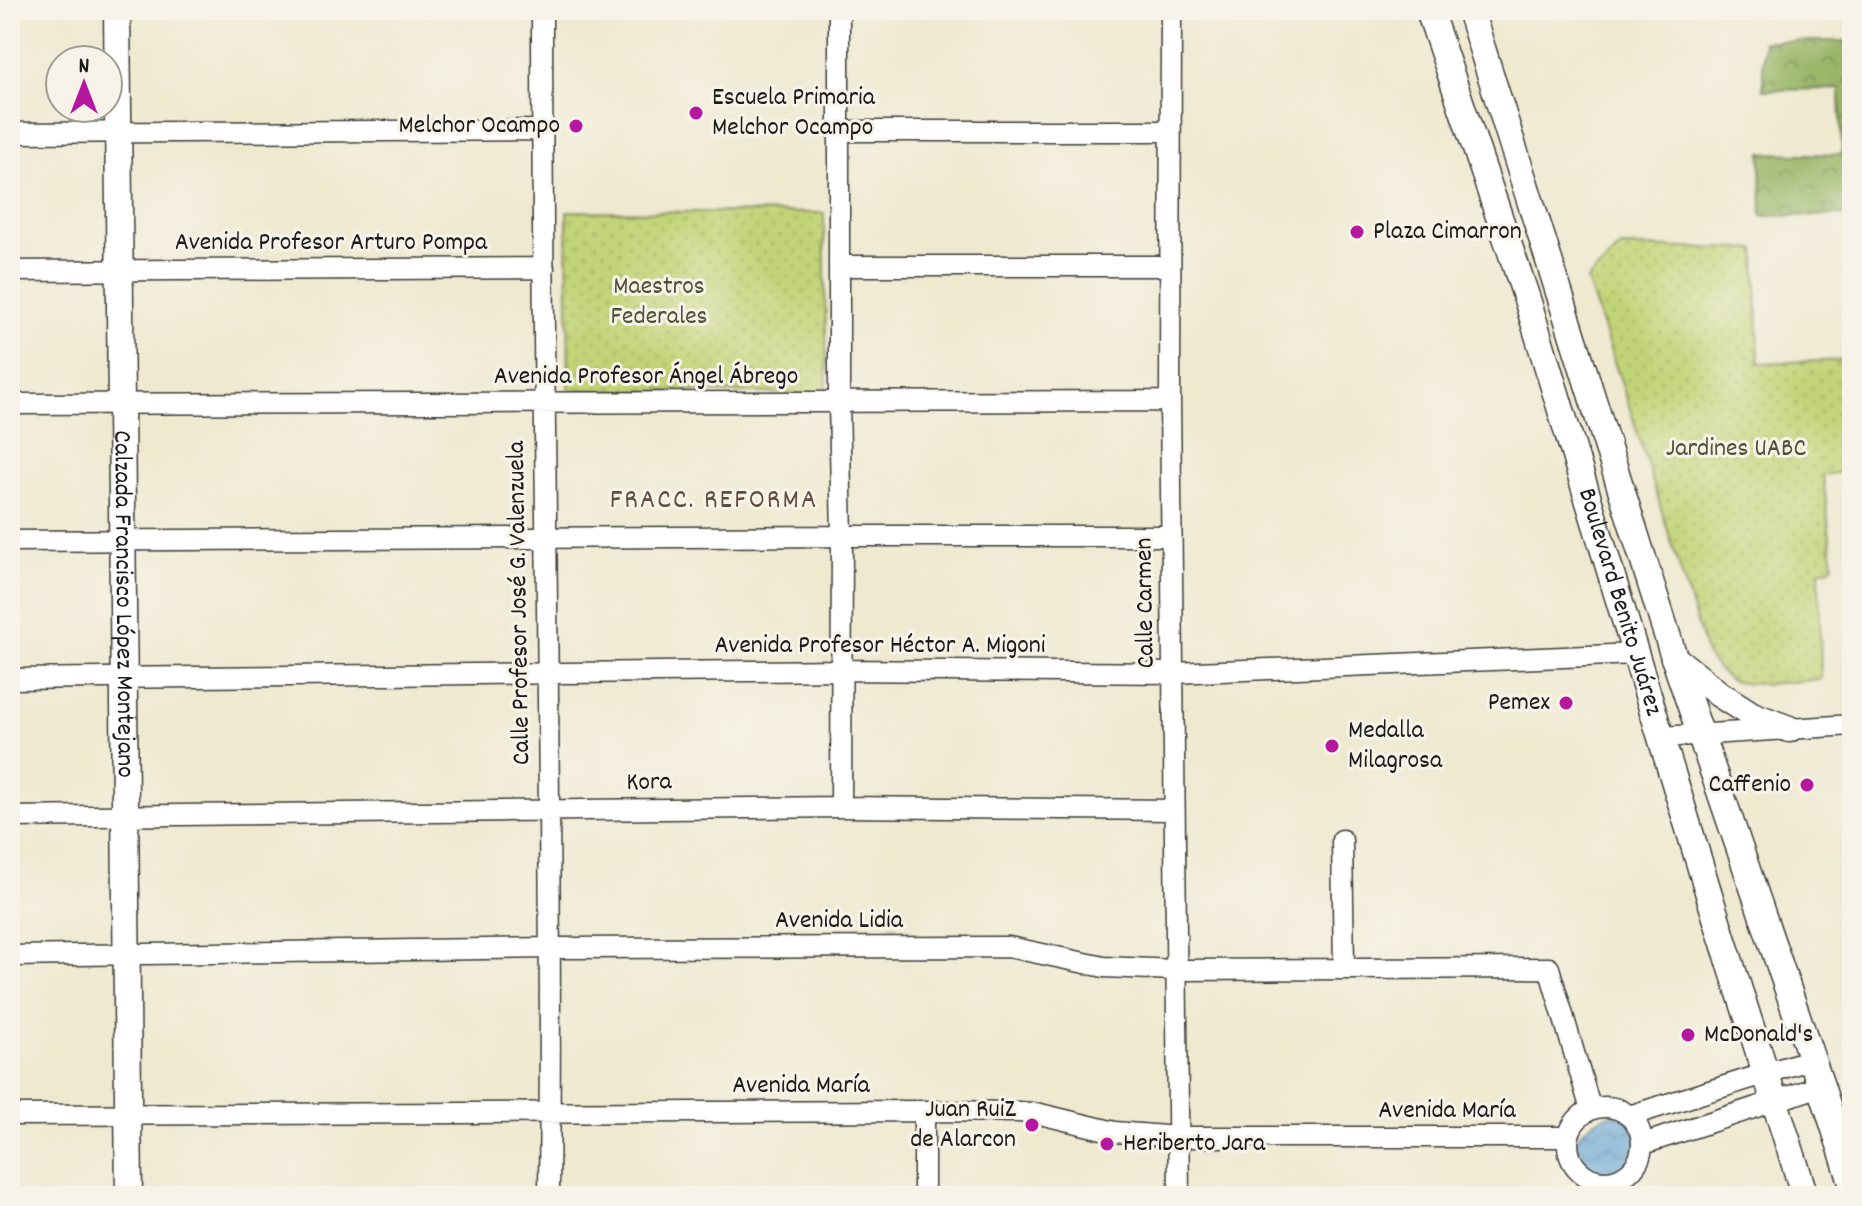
<svg xmlns="http://www.w3.org/2000/svg" width="1862" height="1206" font-family="Dekko,sans-serif">
	<defs>
		<pattern id="forest-crowns" width="20" height="18" patternUnits="userSpaceOnUse" patternTransform="scale(2)"><rect width="20" height="18" fill="#99b668"/><path d="M2 6a3 3 0 1 1 6 0M12 15a3 3 0 1 1 6 0" fill="none" stroke="#7c9355"/></pattern>
		<pattern id="park-dots" width="8" height="8" patternUnits="userSpaceOnUse" patternTransform="scale(2)"><rect width="8" height="8" fill="#c2d477"/><path d="M2 2h.1M6 6h.1" fill="none" stroke="#a6b566" stroke-width="1.8" stroke-linecap="round"/></pattern>
		<pattern id="water-waves" width="16" height="10" patternUnits="userSpaceOnUse" patternTransform="scale(2)"><rect width="16" height="10" fill="#60a2d4"/><path d="M0 5q4-4 8 0t8 0" fill="none" stroke="#4e83ab"/></pattern>
	</defs>
	<rect width="100%" height="100%" fill="#f7f3e8"/>
	<filter id="ink" filterUnits="userSpaceOnUse"><feTurbulence type="fractalNoise" baseFrequency=".0125" numOctaves="2"/><feDisplacementMap in="SourceGraphic" scale="16" xChannelSelector="R" yChannelSelector="G"/><feConvolveMatrix kernelMatrix="1 2 1 2 8 2 1 2 1" color-interpolation-filters="sRGB"/></filter>
	<filter id="wash" filterUnits="userSpaceOnUse"><feTurbulence type="fractalNoise" baseFrequency=".006" numOctaves="4" result="noise"/><feDisplacementMap in="SourceGraphic" scale="32" xChannelSelector="R" yChannelSelector="G"/><feGaussianBlur stdDeviation="1.8" result="paint"/><feColorMatrix in="noise" values="0 0 0 0 0 0 0 0 0 0 0 0 0 0 0 0 0 1.4 0 .05"/><feComposite in="paint" operator="in"/></filter>
	<g filter="url(#wash)">
		<rect width="100%" height="100%" fill="#efe9d0"/>
		<path fill="url(#forest-crowns)" stroke="#5a6942" stroke-width="2" d="M1763 41H1852V215L1762 216 1761 153 1842 155 1840 89 1763 90Z"/>
		<path fill="url(#park-dots)" stroke="#6f784a" stroke-width="2" d="M567 211 824 213 827 394 569 390Z
			M1621 247 1756 249 1759 363 1852 360V471L1823 475 1833 565 1829 569H1822L1819 572 1821 679C1801 681 1752 687 1736 682 1724 679 1715 666 1707 656L1630 409 1587 280Z"/>
		<path fill="url(#water-waves)" stroke="#3e5f78" stroke-width="2" d="M1612 1114 1623 1117 1630 1122 1639 1143 1640 1155 1635 1165 1624 1175 1603 1178 1586 1170C1578 1146 1568 1137 1594 1122 1600 1118 1604 1115 1612 1114Z"/>
	</g>
	<g filter="url(#ink)">
		<g fill="none" stroke-linecap="round" stroke-linejoin="round">
			<g stroke="#3c3b37" stroke-width="23">
				<path id="minor" d="M542 10C542 405 553 801 549 1196
					M839 10V403L842 536 841 807
					M1171 10 1170 401 1179 1196
					M840 131H1170
					M10 133 542 130
					M839 266H1170
					M10 271 544 268
					M10 404 1170 401
					M10 541 842 536H1171
					M10 679 842 670 1173 673 1636 654
					M1661 737 1852 725
					M10 817 841 807 1174 810
					M1342 840 1344 968
					M10 956 551 948 1009 947 1104 967 1176 970 1549 968 1591 1110
					M1568 1144a37 37 0 1 1 74 0a37 37 0 1 1-74 0Z
					M924 1111V1196
					M10 1115 924 1111 1020 1112 1040 1114 1115 1132 1178 1137H1568
					M1629 1116 1812 1059
					M1643 1144 1821 1086"/>
			</g>
			<g stroke="#3c3b37" stroke-width="29">
				<g id="major">
					<path id="s1" d="M117 10 129 1196"/>
					<path id="s2" d="M1429 10 1527 299 1722 937 1805 1196"/>
					<path d="M1470 10 1674 657 1821 1086 1852 1182"/>
					<path d="M1674 658 1719 694 1752 715 1789 729"/>
				</g>
			</g>
			<use href="#minor" stroke="#fff" stroke-width="20"/>
			<use href="#major" stroke="#fff" stroke-width="26"/>
		</g>
	</g>
	<g fill="#b5179e" stroke="#f7f3e8" stroke-width="3">
		<circle cx="696" cy="113" r="8"/>
		<circle cx="576" cy="126" r="8"/>
		<circle cx="1357" cy="232" r="8"/>
		<circle cx="1566" cy="703" r="8"/>
		<circle cx="1332" cy="746" r="8"/>
		<circle cx="1807" cy="785" r="8"/>
		<circle cx="1688" cy="1035" r="8"/>
		<circle cx="1032" cy="1125" r="8"/>
		<circle cx="1107" cy="1144" r="8"/>
	</g>
	<g text-anchor="middle" dominant-baseline="central" stroke-width="6" stroke-linejoin="round" paint-order="stroke">
		<g font-size="26" fill="#1c1c1c" stroke="#f7f3e8" text-anchor="start">
			<text x="712" y="98">Escuela Primaria<tspan x="712" dy="30">Melchor Ocampo</tspan></text>
			<text x="560" y="126" text-anchor="end">Melchor Ocampo</text>
			<text x="1373" y="232">Plaza Cimarron</text>
			<text x="1550" y="703" text-anchor="end">Pemex</text>
			<text x="1348" y="731">Medalla<tspan x="1348" dy="30">Milagrosa</tspan></text>
			<text x="1791" y="785" text-anchor="end">Caffenio</text>
			<text x="1704" y="1035">McDonald's</text>
			<text x="1016" y="1110" text-anchor="end">Juan RuiZ<tspan x="1016" dy="30">de Alarcon</tspan></text>
			<text x="1123" y="1144">Heriberto Jara</text>
		</g>
		<g font-size="26" fill="#1c1c1c" stroke="#f7f3e8">
			<text x="331" y="243">Avenida Profesor Arturo Pompa</text>
			<text x="646" y="377">Avenida Profesor Ángel Ábrego</text>
			<text stroke="none"><textPath href="#s2" startOffset="622">Boulevard Benito Juárez</textPath></text>
			<text stroke="none"><textPath href="#s1" startOffset="594">Calzada Francisco López Montejano</textPath></text>
			<text transform="translate(520 603) rotate(-91)">Calle Profesor José G. Valenzuela</text>
			<text transform="translate(1146 603) rotate(-91)">Calle Carmen</text>
			<text x="880" y="646">Avenida Profesor Héctor A. Migoni</text>
			<text transform="translate(649 783) rotate(-1)">Kora</text>
			<text x="839" y="921">Avenida Lidia</text>
			<text x="801" y="1086">Avenida María</text>
			<text x="1447" y="1111">Avenida María</text>
		</g>
		<g font-size="26" fill="#4e5337" stroke="#f7f3e8">
			<text x="659" y="287">Maestros<tspan x="659" dy="30">Federales</tspan></text>
			<text x="1736" y="449">Jardines UABC</text>
		</g>
		<g font-size="28" letter-spacing="2" fill="#624e40" stroke="#f7f3e8">
			<text x="714" y="502">FRACC. REFORMA</text>
		</g>
	</g>
	<rect width="1862" height="1206" fill="none" stroke="#f7f3e8" stroke-width="40"/>
	<g transform="translate(84 84)"><circle r="38" fill="#f7f3e8" stroke="#9f9d96" stroke-width="2"/>
	<path d="M0-6L14 30L0 20L-14 30Z" fill="#b5179e"/>
	<text y="-12" font-size="22" font-weight="bold" text-anchor="middle" fill="#1c1c1c">N</text>
	</g>
</svg>
